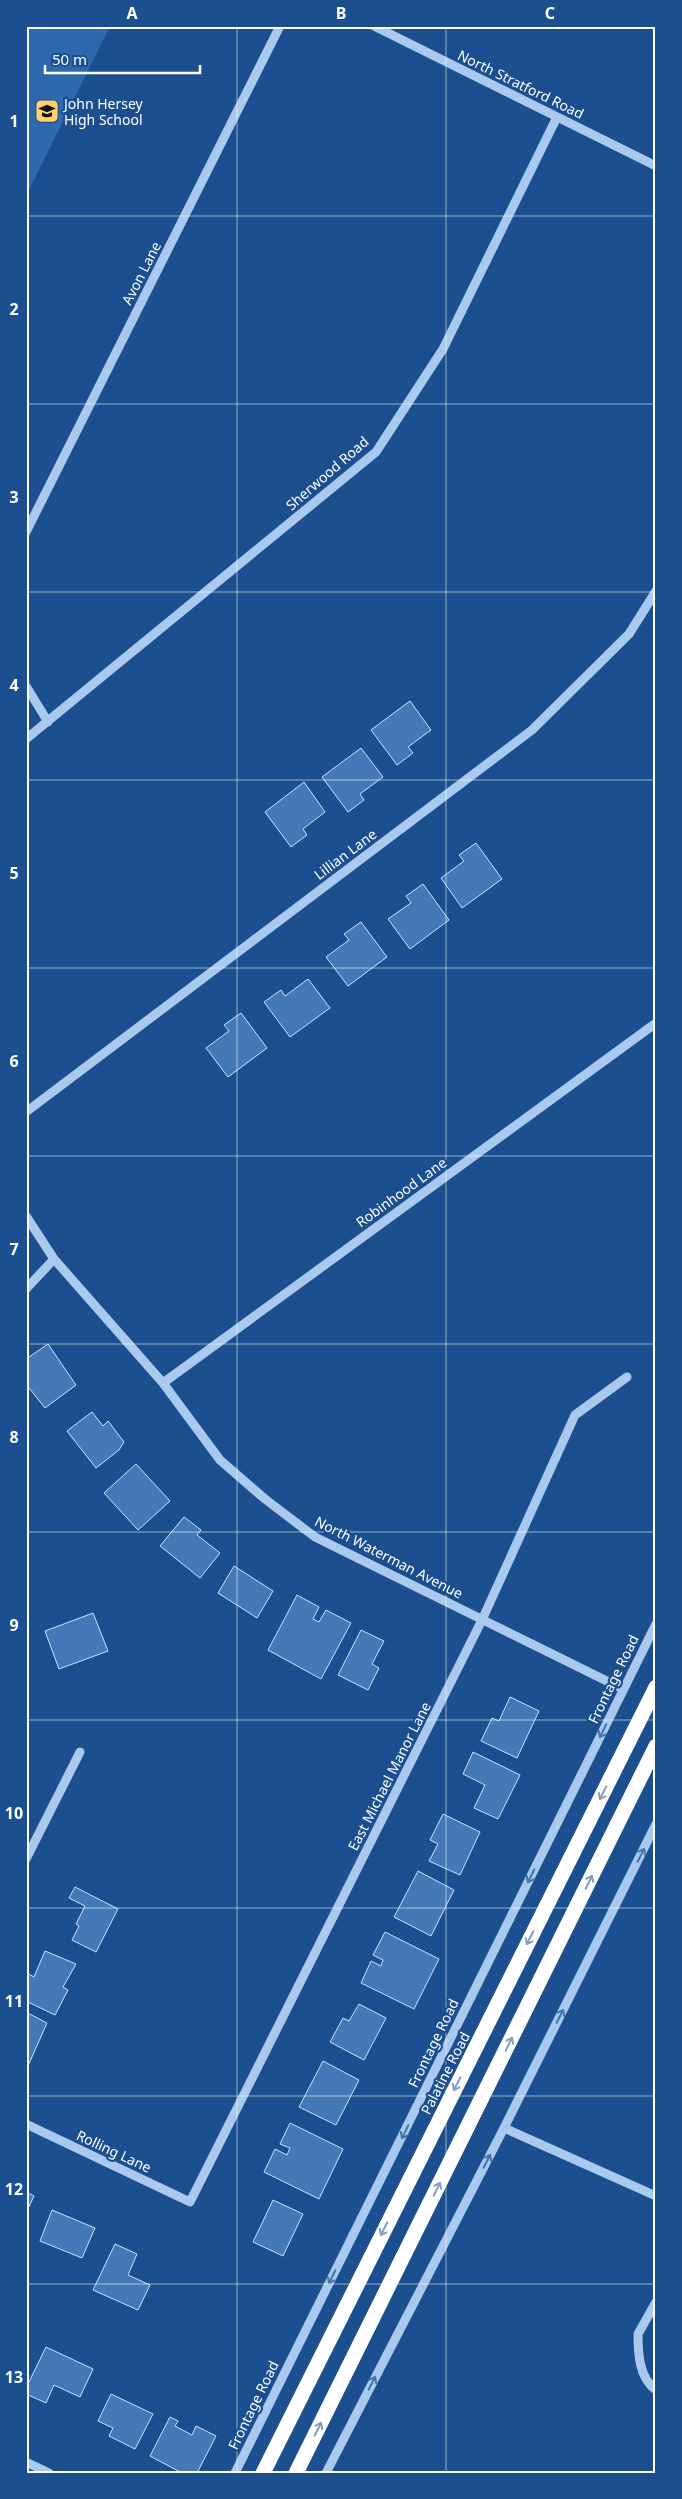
<svg xmlns="http://www.w3.org/2000/svg" width="682" height="2499" font-family="'Noto Sans',sans-serif">
	<rect width="100%" height="100%" fill="#1b4f8f"/>
	<path fill="#2e69ad" d="M26 26H110L26 196Z"/>
	<path fill="#4478b7" stroke="#cfe3fa" d="M410 701 431 730 408 747 413 753 397 765 371 730Z
		M361 748 383 777 360 794 364 800 348 812 322 777Z
		M304 782 325 812 303 829 307 835 291 847 265 812Z
		M476 843 502 879 462 908 441 878 464 861 459 855Z
		M423 884 449 920 410 949 388 919 411 903 406 896Z
		M361 922 387 957 348 986 326 957 349 940 344 934Z
		M308 979 330 1008 290 1037 264 1002 281 990 285 996Z
		M241 1013 267 1048 228 1077 206 1048 229 1031 224 1025Z
		M48 1344 76 1385 45 1408 26 1384V1359Z
		M92 1412 103 1426 108 1421 124 1442 119 1450 96 1468 67 1431Z
		M136 1464 170 1501 138 1530 104 1493Z
		M184 1517 201 1530 197 1535 220 1553 200 1578 160 1546Z
		M234 1566 273 1591 257 1618 218 1593Z
		M297 1595 319 1607 313 1619 319 1622 326 1610 351 1623 321 1679 268 1650Z
		M93 1613 108 1651 59 1669 45 1631Z
		M361 1630 384 1641 372 1664 379 1668 368 1690 338 1675Z
		M510 1697 539 1711 517 1758 481 1741 492 1718 499 1721Z
		M473 1752 520 1775 498 1819 474 1808 485 1785 463 1774Z
		M443 1814 480 1832 460 1875 429 1861 438 1844 430 1840Z
		M418 1871 454 1890 431 1936 394 1917Z
		M75 1887 118 1909 96 1952 72 1940 79 1926 76 1924 85 1906 69 1898Z
		M385 1932 439 1959 414 2009 361 1983 371 1961 381 1966 383 1960 373 1955Z
		M45 1951 76 1964 63 1987 68 1990 55 2015 26 2001V1979L29 1974 34 1977Z
		M359 2004 386 2018 364 2060 330 2042 343 2018 349 2021Z
		M26 2012 47 2023 28 2066 26 2065Z
		M323 2061 359 2080 336 2125 299 2107Z
		M290 2123 343 2149 319 2199 264 2172 275 2149 287 2155 290 2148 280 2144Z
		M26 2192 34 2196 26 2213Z
		M273 2200 303 2214 283 2256 253 2242Z
		M52 2210 95 2228 82 2258 40 2241Z
		M115 2244 137 2254 128 2275 150 2285 138 2310 93 2290Z
		M46 2347 93 2369 80 2397 54 2385 46 2403 26 2394V2388Z
		M111 2394 153 2414 135 2449 109 2436 113 2428 98 2421Z
		M170 2417 178 2421 175 2426 192 2435 196 2426 216 2436 197 2473H182L150 2456Z"/>
	<g fill="none" stroke-linecap="round" stroke-linejoin="round">
		<path stroke="#a9c9ee" stroke-width="9" d="M374 26 656 166
			M26 532 280 26
			M26 686 48 722
			M26 739 376 452 443 349 557 117
			M26 1112 532 730 629 634 656 591
			M26 1216 54 1259 163 1383 220 1460 265 1499 315 1537 623 1689
			M26 1289 54 1259
			M163 1383 656 1023
			M26 1859 80 1752
			M26 2124 190 2202 482 1620 575 1415 627 1377
			M504 2128 656 2196
			M656 2302 638 2334C638 2353 639 2378 656 2390
			M26 2462 49 2473
			M235 2473 656 1624
			M326 2473 504 2128 656 1824"/>
		<path stroke="#fff" stroke-width="15" d="M263 2473 656 1687
			M296 2473 656 1746"/>
	</g>
	<defs><path id="oneway-shaft" d="M-6 0H5M1.5-3L5.5 0L1.5 3" fill="none" stroke-width="1.6" stroke-linecap="round" stroke-linejoin="round" transform="scale(1.25)"/></defs>
	<g stroke="#4674ac">
		<use href="#oneway-shaft" transform="translate(603 1731) rotate(116)"/>
		<use href="#oneway-shaft" transform="translate(641 1855) rotate(-63)"/>
		<use href="#oneway-shaft" transform="translate(531 1876) rotate(116)"/>
		<use href="#oneway-shaft" transform="translate(560 2016) rotate(-63)"/>
		<use href="#oneway-shaft" transform="translate(405 2132) rotate(116)"/>
		<use href="#oneway-shaft" transform="translate(487 2161) rotate(-63)"/>
		<use href="#oneway-shaft" transform="translate(332 2277) rotate(116)"/>
		<use href="#oneway-shaft" transform="translate(372 2383) rotate(-63)"/>
	</g>
	<g stroke="#829ec1">
		<use href="#oneway-shaft" transform="translate(603 1793) rotate(117)"/>
		<use href="#oneway-shaft" transform="translate(589 1882) rotate(-64)"/>
		<use href="#oneway-shaft" transform="translate(530 1938) rotate(117)"/>
		<use href="#oneway-shaft" transform="translate(509 2044) rotate(-64)"/>
		<use href="#oneway-shaft" transform="translate(457 2084) rotate(117)"/>
		<use href="#oneway-shaft" transform="translate(437 2189) rotate(-64)"/>
		<use href="#oneway-shaft" transform="translate(384 2229) rotate(117)"/>
		<use href="#oneway-shaft" transform="translate(318 2429) rotate(-63)"/>
	</g>
	<path fill="none" stroke="#fff" stroke-width="1" stroke-opacity="0.55" d="M237 26V2473M446 26V2473M26 216H656M26 404H656M26 592H656M26 780H656M26 968H656M26 1156H656M26 1344H656M26 1532H656M26 1720H656M26 1908H656M26 2096H656M26 2284H656"/>
	<defs>
		<g id="school-square" transform="scale(1.25)"><rect x="-9" y="-9" width="18" height="18" rx="4" fill="#ffd166" stroke="#1b4f8f"/><path d="M0-5L7-2L0 1L-7-2ZM-4 1L0 2.5L4 1V4Q0 6-4 4Z" fill="#111"/></g>
	</defs>
	<g fill-rule="evenodd">
		<use href="#school-square" x="47" y="111"/>
	</g>
	<g text-anchor="middle" dominant-baseline="central" stroke-width="4.5" stroke-linejoin="round" paint-order="stroke">
		<g font-size="14" fill="#fff" stroke="#1b4f8f">
			<text transform="translate(521 84) rotate(26)">North Stratford Road</text>
			<text transform="translate(141 273) rotate(-63)">Avon Lane</text>
			<text transform="translate(327 473) rotate(-41)">Sherwood Road</text>
			<text transform="translate(345 854) rotate(-37)">Lillian Lane</text>
			<text transform="translate(401 1192) rotate(-36)">Robinhood Lane</text>
			<text transform="translate(389 1557) rotate(27)">North Waterman Avenue</text>
			<text transform="translate(613 1679) rotate(-64)">Frontage Road</text>
			<text transform="translate(389 1776) rotate(-63)">East Michael Manor Lane</text>
			<text transform="translate(433 2043) rotate(-64)">Frontage Road</text>
			<text transform="translate(445 2073) rotate(-63)">Palatine Road</text>
			<text transform="translate(114 2151) rotate(25)">Rolling Lane</text>
			<text transform="translate(253 2405) rotate(-64)">Frontage Road</text>
		</g>
		<g font-size="14" fill="#fff" stroke="#1b4f8f" text-anchor="start">
			<text x="64" y="103">John Hersey<tspan x="64" dy="16">High School</tspan></text>
		</g>
	</g>
	<rect width="682" height="2499" fill="none" stroke="#1b4f8f" stroke-width="55"/>
	<path d="M45 65v8h155v-8" fill="none" stroke="#ffffff" stroke-width="2.5"/>
	<text x="52" y="65" font-size="15" fill="#ffffff" stroke="#1b4f8f" stroke-width="4" paint-order="stroke">50 m</text>
	<rect x="28" y="28" width="626" height="2444" fill="none" stroke="#fff" stroke-width="2"/>
	<g font-size="16" text-anchor="middle" font-weight="bold" fill="#fff">
		<text x="132" y="19">A</text>
		<text x="341" y="19">B</text>
		<text x="550" y="19">C</text>
		<text x="14" y="127">1</text>
		<text x="14" y="315">2</text>
		<text x="14" y="503">3</text>
		<text x="14" y="691">4</text>
		<text x="14" y="879">5</text>
		<text x="14" y="1067">6</text>
		<text x="14" y="1255">7</text>
		<text x="14" y="1443">8</text>
		<text x="14" y="1631">9</text>
		<text x="14" y="1819">10</text>
		<text x="14" y="2007">11</text>
		<text x="14" y="2195">12</text>
		<text x="14" y="2383">13</text>
	</g>
</svg>
